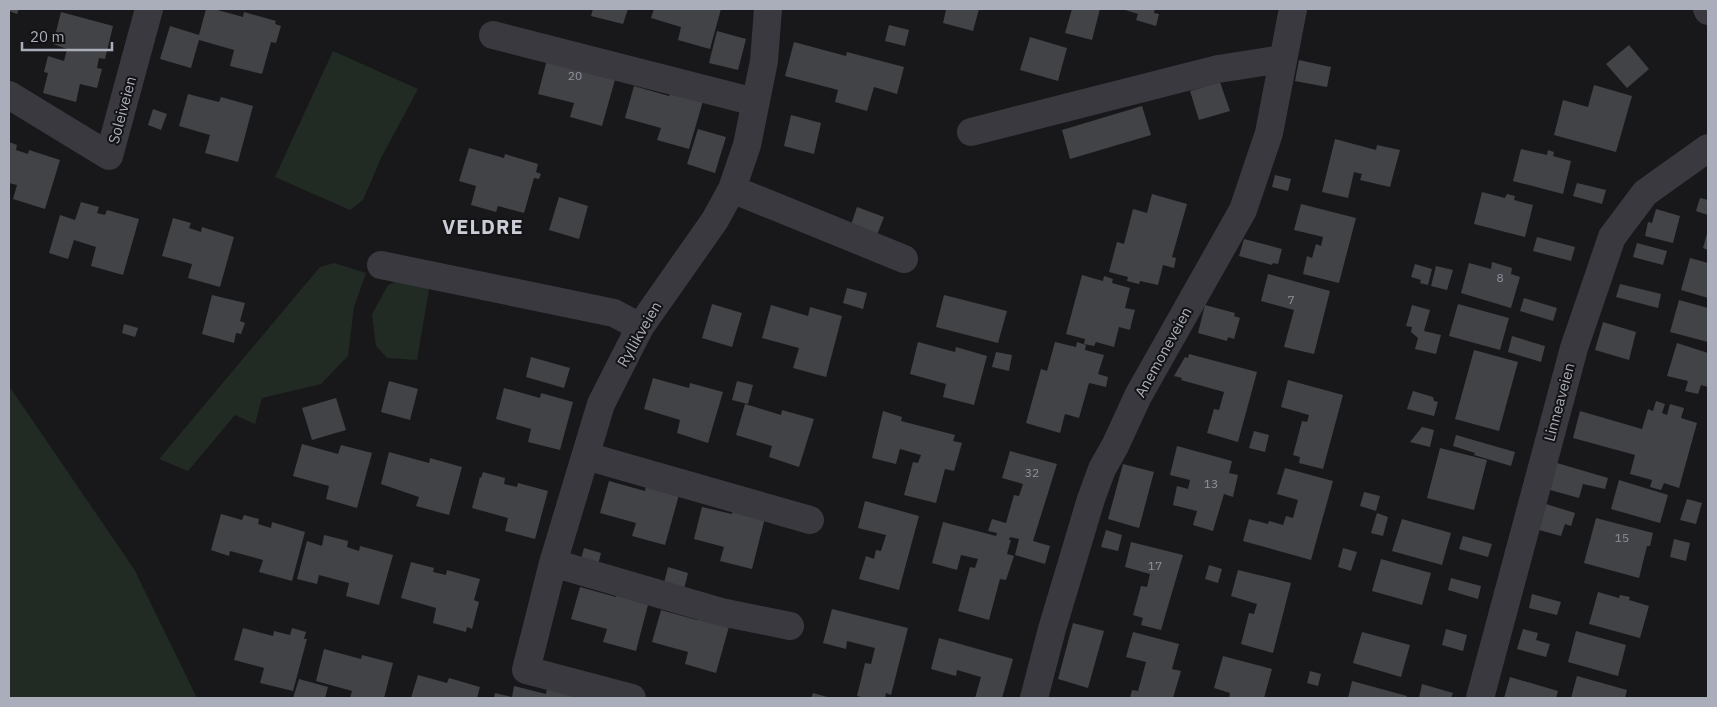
<svg xmlns="http://www.w3.org/2000/svg" width="1717" height="707" font-family="'IBM Plex Sans',sans-serif">
	<rect width="100%" height="100%" fill="#18181a"/>
	<path fill="#222a24" d="M333 51 418 89 381 158 363 200 350 210 275 177Z
		M334 263 366 273 354 307 348 356 321 384 262 398 255 424 235 415 188 471 159 459 320 267Z
		M404 279 430 284 417 360 387 358 376 346 372 314 388 285Z
		M9 386 134 569 197 698H9Z"/>
	<path fill="#424347" d="M9 9H19L17 14 9 11Z
		M206 9H214L243 17 244 12 276 21 275 24 281 26 276 43 271 42 262 74 230 66 234 50 199 40 191 68 160 59 170 26 199 35Z
		M593 9H628L623 24 591 16Z
		M654 9H721L710 49 678 40 681 27 651 18Z
		M943 9H979L973 31 943 23 946 10Z
		M1072 9H1100L1092 40 1065 33Z
		M1122 9H1155L1154 13 1159 14 1156 26 1136 20 1138 14Z
		M61 12 113 26 105 59 99 58 97 68 102 69 97 88 80 84 76 102 43 93 48 73 44 72 48 56 64 61 67 49 53 44Z
		M889 25 909 30 905 46 885 41Z
		M717 31 746 39 738 70 709 63Z
		M1030 37 1067 48 1058 81 1020 70Z
		M794 42 846 56 847 52 904 67 897 94 874 87 867 111 835 102 838 90 785 76Z
		M1629 45 1649 69 1627 88 1606 64Z
		M548 56 616 76 602 126 570 117 574 103 538 94Z
		M1299 60 1331 67 1327 87 1295 81Z
		M1220 82 1230 111 1199 120 1190 91Z
		M1594 85 1632 96 1616 152 1554 135 1563 100 1588 107Z
		M634 86 669 96 671 92 703 101 689 149 657 140 661 128 625 118Z
		M188 94 219 102 221 97 253 106 238 162 205 153 210 135 179 126Z
		M1142 106 1151 135 1070 159 1062 130Z
		M153 109 167 114 161 130 148 125Z
		M791 115 821 123 814 154 784 146Z
		M698 129 726 137 715 173 687 164Z
		M1335 139 1376 150 1377 145 1400 150 1390 187 1360 180 1362 174 1354 172 1348 198 1322 192Z
		M9 142 17 145 16 150 28 154 29 150 60 160 45 209 13 199 17 185 9 183Z
		M469 148 504 158 505 154 538 164 536 172 541 174 539 179 534 178 524 213 498 206 496 212 471 205 476 186 459 181Z
		M1521 149 1547 155 1548 150 1554 152 1553 156 1571 161 1563 194 1513 181Z
		M1275 175 1291 179 1288 191 1272 187Z
		M1577 183 1606 190 1602 204 1573 196Z
		M1482 192 1505 198 1507 194 1515 196 1514 200 1533 205 1525 237 1474 224Z
		M1152 194 1187 204 1172 257 1176 258 1174 268 1163 265 1158 285 1140 281 1139 284 1127 281 1128 277 1109 272 1117 242 1124 244 1133 209 1147 213Z
		M559 197 588 206 579 239 549 230Z
		M1700 198 1708 200V215L1696 211Z
		M81 202 99 207 97 213 105 215 107 210 139 219 123 275 91 266 96 247 74 240 68 259 49 253 60 215 75 220Z
		M1301 204 1356 218 1339 283 1303 274 1307 256 1312 258 1316 244 1321 246 1323 237 1294 230Z
		M857 207 884 217 877 235 851 225Z
		M1656 209 1680 216 1673 243 1645 236 1648 222 1652 223Z
		M173 218 191 223 189 228 201 232 202 227 234 237 220 287 188 278 192 264 162 256Z
		M1708 230V250L1703 248Z
		M1537 237 1575 247 1571 261 1533 251Z
		M1244 239 1282 249 1278 264 1273 263 1272 265 1239 256Z
		M1637 243 1667 251 1663 265 1633 257Z
		M1690 258 1708 263V298L1681 290Z
		M1492 262 1512 268 1511 274 1520 277 1511 308 1461 293 1469 263 1491 269Z
		M1415 264 1432 269 1428 285 1420 283 1421 280 1411 277Z
		M1436 266 1453 270 1447 290 1431 286Z
		M1268 274 1330 291 1314 354 1284 347 1294 310 1261 301Z
		M1082 275 1103 281 1104 276 1113 279 1112 283 1130 288 1125 308 1135 310 1132 321 1130 330 1119 327 1114 347 1096 342 1094 346 1084 344 1085 339 1066 334Z
		M1620 284 1661 294 1658 308 1616 297Z
		M847 288 867 293 863 309 843 303Z
		M212 295 245 303 240 321 245 323 241 334 236 333 234 343 202 334Z
		M944 295 1007 311 998 343 936 327Z
		M1524 298 1557 308 1553 321 1520 311Z
		M1679 300 1708 308V342L1670 332Z
		M712 304 742 313 732 347 702 338Z
		M1458 304 1509 318 1500 350 1449 336Z
		M771 305 808 316 810 307 842 316 826 377 793 368 799 348 762 338Z
		M1205 305 1235 313 1234 316 1240 318 1234 339 1228 337 1227 341 1198 333Z
		M1412 305 1430 310 1424 331 1441 335 1436 354 1415 349 1418 338 1411 332 1412 327 1406 326Z
		M1603 322 1636 332 1629 360 1595 350Z
		M124 324 138 328 135 337 122 333Z
		M1512 336 1545 346 1541 362 1508 352Z
		M918 342 955 352 956 347 987 356 974 405 943 397 946 384 910 374Z
		M1055 342 1076 347 1077 342 1086 345 1085 350 1104 355 1098 374 1108 377 1106 387 1089 383 1079 418 1065 414 1060 433 1026 423 1041 369 1047 371Z
		M1677 343 1708 353V387L1701 385 1698 394 1685 391 1688 381 1667 376Z
		M1474 350 1518 362 1499 431 1455 419Z
		M996 352 1012 355 1009 371 992 367Z
		M1189 354 1257 372 1238 442 1207 433 1214 409 1219 410 1224 392 1181 380 1182 378 1174 376 1185 357 1188 358Z
		M531 357 570 368 564 388 526 377Z
		M653 378 689 388 690 383 723 392 708 443 677 433 680 420 644 409Z
		M1288 380 1343 395 1323 469 1299 463 1300 457 1293 455 1302 421 1307 422 1309 415 1281 407Z
		M389 381 418 389 410 420 381 412Z
		M737 381 753 385 748 404 732 400Z
		M504 388 540 398 541 393 573 402 560 450 528 442 531 429 496 419Z
		M1413 391 1433 397 1434 401 1438 402 1434 416 1407 409Z
		M336 398 346 430 312 440 302 408Z
		M1656 401 1665 404 1662 413 1667 415 1670 404 1684 408 1681 418 1697 423 1679 488 1664 483 1661 490 1650 487 1652 480 1630 474 1635 455 1573 438 1580 411 1642 429 1648 409 1653 411Z
		M745 404 781 415 782 410 814 419 799 467 769 457 772 446 736 435Z
		M883 411 902 417 901 421 955 435 953 441 962 443 954 471 945 469 936 503 904 495 913 462 918 463 921 455 900 449 896 464 872 458Z
		M1422 427 1434 430 1430 447 1410 442Z
		M1254 431 1269 435 1265 452 1249 448Z
		M1456 435 1515 452 1511 466 1474 455 1475 453 1453 446Z
		M302 444 338 454 341 445 372 453 357 508 326 499 329 486 293 476Z
		M1177 446 1232 461 1229 473 1238 475 1233 497 1224 494 1213 531 1193 525 1197 511 1173 505 1177 486 1188 489 1190 480 1170 475Z
		M1440 448 1487 460 1474 510 1427 498Z
		M1010 451 1057 464 1033 541 1050 546 1045 564 1015 555 1019 539 1010 537 1009 540H1011L1007 554 1014 556 1006 580 1000 579 989 620 958 611 970 567 975 568 978 559 961 555 957 570 932 563 943 522 996 536 997 533 988 531 992 519 1006 523 1014 495 1019 496 1023 484 1002 478Z
		M389 452 429 463 430 458 462 467 449 515 416 506 419 497 381 484Z
		M1557 463 1608 478 1605 489 1583 484 1579 498 1550 490Z
		M1123 464 1154 472 1139 528 1108 519Z
		M1285 468 1333 481 1311 560 1243 541 1249 519 1268 524 1269 521 1283 525 1286 516 1293 518 1298 500 1277 494Z
		M483 472 505 478 504 484 517 487 518 483 548 491 535 539 505 531 508 518 472 508 480 477 481 478Z
		M1619 480 1668 495 1660 523 1611 509Z
		M609 481 645 491 646 486 679 495 665 545 632 536 636 523 600 513Z
		M1364 492 1380 496 1376 511 1360 506Z
		M1687 499 1702 503 1696 524 1680 520Z
		M865 501 919 516 899 590 859 579 866 556 874 559 876 550 881 551 886 535 858 528Z
		M1546 504 1575 513 1571 526 1565 524 1561 536 1539 530Z
		M702 507 732 514 733 510 765 518 752 569 720 561 724 547 694 539Z
		M1377 513 1388 517 1383 536 1371 533Z
		M221 514 242 520 244 515 259 519 258 524 271 528 272 522 305 532 292 581 259 572 263 560 230 551 229 556 211 550Z
		M1596 518 1653 533 1650 546H1647L1639 578 1584 563Z
		M1402 519 1451 533 1442 565 1392 551Z
		M1106 530 1122 535 1118 551 1101 547Z
		M324 535 348 541 347 547 359 551 360 546 393 555 379 605 346 596 349 583 319 575 317 584 297 579 307 541 322 546Z
		M1463 536 1492 544 1488 557 1459 549Z
		M1674 539 1690 543 1686 561 1670 557Z
		M1131 542 1183 555 1161 630 1141 625 1143 618 1133 615 1141 586 1147 587 1150 574 1125 567Z
		M584 548 601 553 598 565 581 559Z
		M1343 548 1357 552 1351 571 1338 567Z
		M1381 559 1431 573 1422 605 1372 591Z
		M411 562 434 568 433 572 446 575 447 570 480 579 474 600 479 602 472 629 467 627 466 632 433 623 436 608 401 598Z
		M1209 565 1222 569 1218 583 1205 579Z
		M668 567 688 573 684 589 664 583Z
		M1238 570 1291 583 1273 653 1241 644 1249 613 1254 614 1257 604 1231 596Z
		M1451 578 1481 586 1478 599 1448 590Z
		M580 587 616 597 617 592 649 601 636 651 603 642 607 629 571 619Z
		M1598 592 1619 598 1620 595 1630 597 1629 600 1649 606 1640 638 1589 624Z
		M1532 594 1561 602 1557 615 1529 608Z
		M832 609 908 628 891 695 886 693 885 698H866L857 696 865 663 871 664 875 648 847 641 846 649 823 643Z
		M661 610 697 620 698 615 730 623 716 673 685 664 688 652 652 642Z
		M1073 623 1104 631 1088 688 1058 679Z
		M243 628 273 636 274 631 290 635 292 628 306 632 304 639H307L293 691 260 683 264 668 234 660Z
		M1446 629 1467 635 1463 651 1442 645Z
		M1523 629 1538 633 1536 640 1550 644 1546 657 1517 649Z
		M1576 631 1626 645 1618 676 1568 662Z
		M1133 632 1179 644 1172 669 1181 671 1173 698 1164 697V698H1130L1132 690 1138 691 1146 662 1126 657Z
		M1362 632 1410 645 1401 677 1353 663Z
		M939 638 1013 659 1002 698H975L981 677 957 670 956 676 931 669Z
		M324 649 361 659 362 655 393 663 384 698H350L352 691 316 681Z
		M1223 656 1272 669 1264 698H1229L1230 693 1214 688Z
		M1310 671 1321 674 1318 686 1307 683Z
		M418 675 447 683 449 678 480 687 477 698H411Z
		M1577 676 1627 690 1625 698H1571Z
		M1510 677 1558 691 1556 698H1504Z
		M299 679 328 687 325 698H293Z
		M1352 681 1407 696 1406 698H1348Z
		M1422 684 1453 693 1451 698H1419Z
		M514 686 546 694 547 688 578 697V698H494L495 693 512 697Z
		M813 693 831 698H811Z"/>
	<g fill="none" stroke-linecap="round" stroke-linejoin="round">
		<path stroke="#39393f" stroke-width="28" d="M1707 9 1708 11
			M493 35 755 102
			M9 95 109 156 149 9
			M971 132 1218 69 1283 59
			M732 189 904 259
			M381 265 614 313 640 327
			M586 456 810 520
			M553 563 721 612 790 626
			M632 698 526 670 553 563 601 404 640 327 715 220 732 189 747 145 764 61 768 9
			M1034 698 1052 629 1091 499 1102 469 1115 446 1138 396 1243 210 1269 133 1293 9
			M1480 698 1574 348 1612 237 1645 193 1708 148"/>
	</g>
	<g text-anchor="middle" dominant-baseline="central" stroke-width="4" stroke-linejoin="round" paint-order="stroke">
		<g font-size="12" fill="#90939d">
			<text x="575" y="75">20</text>
			<text x="1500" y="277">8</text>
			<text x="1291" y="299">7</text>
			<text x="1032" y="472">32</text>
			<text x="1211" y="483">13</text>
			<text x="1622" y="537">15</text>
			<text x="1155" y="565">17</text>
		</g>
		<g font-size="15" fill="#aaaeba" stroke="#131315">
			<text transform="translate(122 110) rotate(-75)">Soleiveien</text>
			<text transform="translate(639 334) rotate(-60)">Ryllikveien</text>
			<text transform="translate(1163 352) rotate(-61)">Anemoneveien</text>
			<text transform="translate(1559 402) rotate(-75)">Linneaveien</text>
		</g>
		<g font-size="20" font-weight="bold" letter-spacing="1" fill="#cbcdd6" stroke="#131315">
			<text x="483" y="226">VELDRE</text>
		</g>
	</g>
	<rect width="1717" height="707" fill="none" stroke="#aaaeba" stroke-width="20"/>
	<path d="M22 42v8h90v-8" fill="none" stroke="#aaaeba" stroke-width="2.5"/>
	<text x="30" y="42" font-size="15" fill="#aaaeba" stroke="#131315" stroke-width="4" paint-order="stroke">20 m</text>
</svg>
